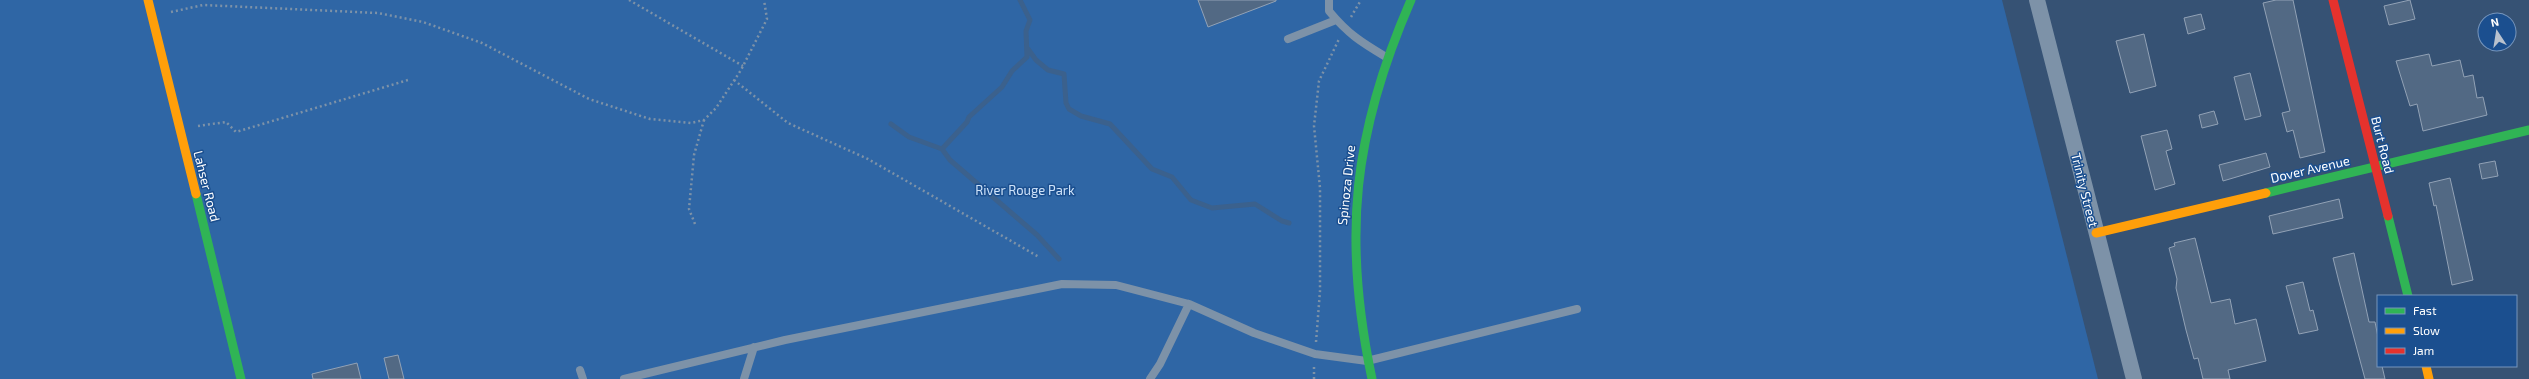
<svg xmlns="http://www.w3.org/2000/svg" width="2529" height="379" font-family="'Exo 2',sans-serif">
	<rect width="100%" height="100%" fill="#365274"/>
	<path fill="#2f66a5" d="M0 0H2002L2098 379H0Z"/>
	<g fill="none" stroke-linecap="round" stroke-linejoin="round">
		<path stroke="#3b618d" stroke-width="5" d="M1028 49 1036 60 1048 70 1064 74 1066 103 1069 109 1081 116 1110 124 1152 169 1172 177 1191 200 1212 208 1255 204 1282 221 1289 223
			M891 124 909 137 942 149 950 160 1037 235 1059 259
			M942 149 967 122 969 117 1002 87 1012 71 1027 57 1026 31 1030 20 1020 0"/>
	</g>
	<path fill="#526984" stroke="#92a2b6" d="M1198 0H1276V1L1208 27Z
		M2276 0H2293L2325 152 2300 158 2293 130 2287 132 2282 113 2290 111 2263 3Z
		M2410 0 2415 19 2389 25 2384 6Z
		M2201 14 2205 29 2188 34 2184 18Z
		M2144 34 2156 86 2130 93 2116 41Z
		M2429 54 2432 66 2460 60 2464 77 2473 75 2477 98 2483 97 2487 115 2423 131 2417 104 2410 106 2396 61Z
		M2250 73 2261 116 2245 120 2234 77Z
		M2214 111 2218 124 2202 128 2199 115Z
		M2167 130 2172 149 2166 151 2175 184 2155 190 2141 136Z
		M2266 153 2270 167 2223 181 2219 165Z
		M2495 161 2498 176 2482 179 2479 164Z
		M2450 178 2473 280 2452 285 2436 205 2434 206 2429 183Z
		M2339 199 2343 218 2273 234 2269 216Z
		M2195 238 2211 303 2230 299 2235 324 2256 319 2266 361 2228 370 2230 379H2203L2198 358 2194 359 2186 330 2176 288 2177 279 2169 248 2175 246 2174 243Z
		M2354 253 2369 322H2375L2378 337V366H2382L2385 379H2365L2339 282 2333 258Z
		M2303 282 2310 311 2313 310 2318 330 2299 334 2286 286Z
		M398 355 404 379H389L384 358Z
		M357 363 361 379H313L312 374Z"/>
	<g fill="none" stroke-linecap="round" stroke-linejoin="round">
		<path stroke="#7d92a8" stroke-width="2.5" stroke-dasharray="2 3" stroke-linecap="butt" d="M629 0 743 66
			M171 12 203 5 378 13 423 22 482 43 589 99 650 119 691 123 704 120 716 108 741 70 767 19 764 0
			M1351 17 1361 0
			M734 80 788 123 868 159 1039 257
			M198 126 226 122 236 132 408 80
			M695 224 689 209 694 155 704 120
			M1316 342 1320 291V188L1314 126 1319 81 1339 39
			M1314 379V365"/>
		<path stroke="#7d92a8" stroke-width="8" d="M1329 0V11C1348 34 1361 42 1386 57
			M1288 39 1336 20
			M580 370 583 379
			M624 379 785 340 1062 284 1116 285 1189 304 1254 333 1315 354 1367 361 1577 309
			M744 379 754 347
			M1150 379 1160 364 1189 304"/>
		<path stroke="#7d92a8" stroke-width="16" d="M2037 0 2134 379"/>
		<path stroke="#30b455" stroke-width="9" d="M2266 193 2529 130
			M196 194 241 379
			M2388 216 2408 296
			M1372 379C1342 237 1353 133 1411 0"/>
		<path stroke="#ff9f0a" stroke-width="9" d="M148 0 196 194
			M2096 233 2266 193
			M2426 366 2429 379"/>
		<path stroke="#e5322d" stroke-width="9" d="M2333 0 2388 216"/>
	</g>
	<g text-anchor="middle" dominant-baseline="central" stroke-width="3" stroke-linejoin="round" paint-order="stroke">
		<g font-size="13" fill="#fff" stroke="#1b4f8f">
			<text transform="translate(2383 145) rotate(76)">Burt Road</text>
			<text transform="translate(2310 169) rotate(-13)">Dover Avenue</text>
			<text transform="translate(1346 185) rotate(-84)">Spinoza Drive</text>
			<text transform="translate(207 186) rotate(76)">Lahser Road</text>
			<text transform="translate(2085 190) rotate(76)">Trinity Street</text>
		</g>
		<g font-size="13" fill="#cfe3fa" stroke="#1b4f8f">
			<text x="1025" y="190">River Rouge Park</text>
		</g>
	</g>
	<rect x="2377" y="295" width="140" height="72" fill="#1b4f8f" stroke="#7695bc"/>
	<rect x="2385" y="308" width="20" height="6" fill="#30b455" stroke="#7695bc"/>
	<text x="2413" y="315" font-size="12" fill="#ffffff">Fast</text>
	<rect x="2385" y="328" width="20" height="6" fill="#ff9f0a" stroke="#7695bc"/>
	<text x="2413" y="335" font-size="12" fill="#ffffff">Slow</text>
	<rect x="2385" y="348" width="20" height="6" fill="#e5322d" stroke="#7695bc"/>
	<text x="2413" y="355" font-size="12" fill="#ffffff">Jam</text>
	<g transform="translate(2497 32) rotate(348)"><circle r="19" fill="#1b4f8f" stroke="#7695bc"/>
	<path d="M0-3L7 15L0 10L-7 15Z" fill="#b9c2ce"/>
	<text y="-6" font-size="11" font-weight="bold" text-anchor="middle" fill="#ffffff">N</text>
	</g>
</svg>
